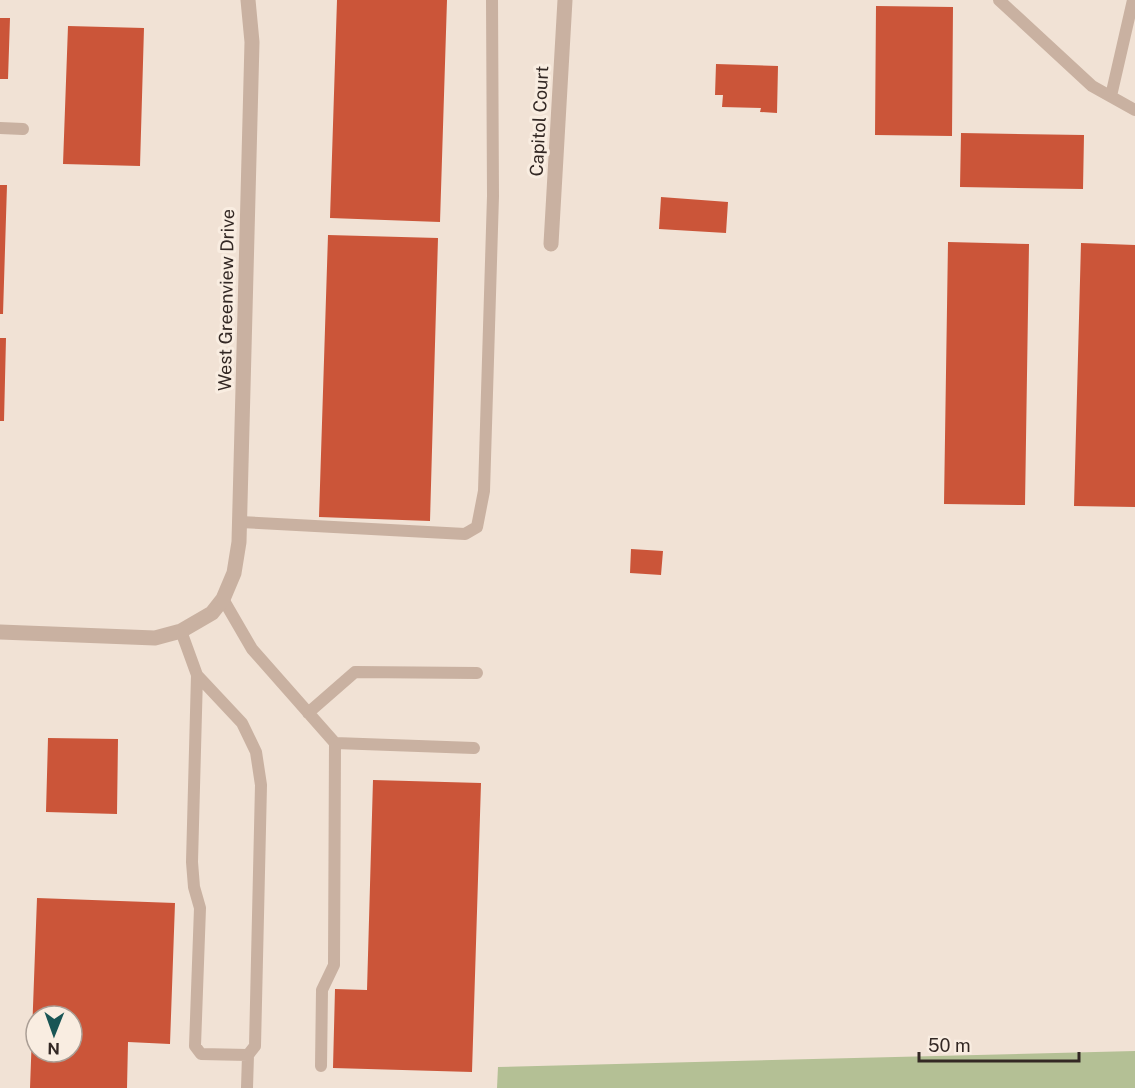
<svg xmlns="http://www.w3.org/2000/svg" width="1135" height="1088" font-family="'Public Sans',sans-serif">
	<rect width="100%" height="100%" fill="#f1e2d5"/>
	<path fill="#b4c095" d="M1135 1051V1088H497L498 1067Z"/>
	<path fill="#cb5539" fill-rule="evenodd" d="M337 0H447L440 222 330 218Z
		M876 6 953 7 952 136 875 135Z
		M0 18H10L8 79H0Z
		M68 26 144 28 140 166 63 164Z
		M716 64 778 66 777 113 760 112 761 108 722 107 723 95H715Z
		M961 133 1084 135 1083 189 960 187Z
		M0 185H7L3 314H0Z
		M661 197 728 202 726 233 659 229Z
		M328 235 438 238 430 521 319 517Z
		M948 242 1029 244 1025 505 944 504Z
		M1081 243 1135 245V507L1074 506Z
		M0 338H6L4 421H0Z
		M631 549 663 551 661 575 630 573Z
		M48 738 118 739 117 814 46 812Z
		M373 780 481 783 472 1072 333 1068 335 989 367 990Z
		M37 898 175 903 170 1044 128 1042 127 1088H30ZM36 1016H72V1052H36Z"/>
	<g fill="none" stroke-linecap="round" stroke-linejoin="round">
		<path stroke="#c9b1a1" stroke-width="12" d="M999 0 1092 86 1135 110
			M1111 96 1133 0
			M0 128 23 129
			M240 522 465 534 477 527 484 491 493 196 492 0
			M223 599 252 649 335 743 334 965 322 990 321 1066
			M181 631 197 675 192 862 194 887 200 908 195 1046 201 1054 248 1055 255 1046 261 785 256 752 242 723 197 675
			M308 713 355 672 477 673
			M335 743 474 748
			M247 1088 248 1055"/>
		<path stroke="#c9b1a1" stroke-width="15" d="M551 244 565 0
			M0 632 155 638 181 631 212 613 223 599 234 573 239 542 252 42 248 0"/>
	</g>
	<g text-anchor="middle" dominant-baseline="central" stroke-width="6" stroke-linejoin="round" paint-order="stroke">
		<g font-size="18" fill="#332824" stroke="#f9ede1">
			<text transform="translate(539 121) rotate(-87)">Capitol Court</text>
			<text transform="translate(226 300) rotate(-89)">West Greenview Drive</text>
		</g>
	</g>
	<g transform="translate(54 1034) rotate(181)"><circle r="28" fill="#f9ede1" stroke="#aa9e95" stroke-width="1.5"/>
	<path d="M0-4.5L10 22L0 15L-10 22Z" fill="#195555"/>
	<text y="-9" font-size="16" font-weight="bold" text-anchor="middle" fill="#332824">N</text>
	</g>
	<path d="M919 1052v9h160v-9" fill="none" stroke="#332824" stroke-width="3"/>
	<text x="928" y="1052" font-size="18" fill="#332824" stroke="#f9ede1" stroke-width="4.5" paint-order="stroke">50 m</text>
</svg>
